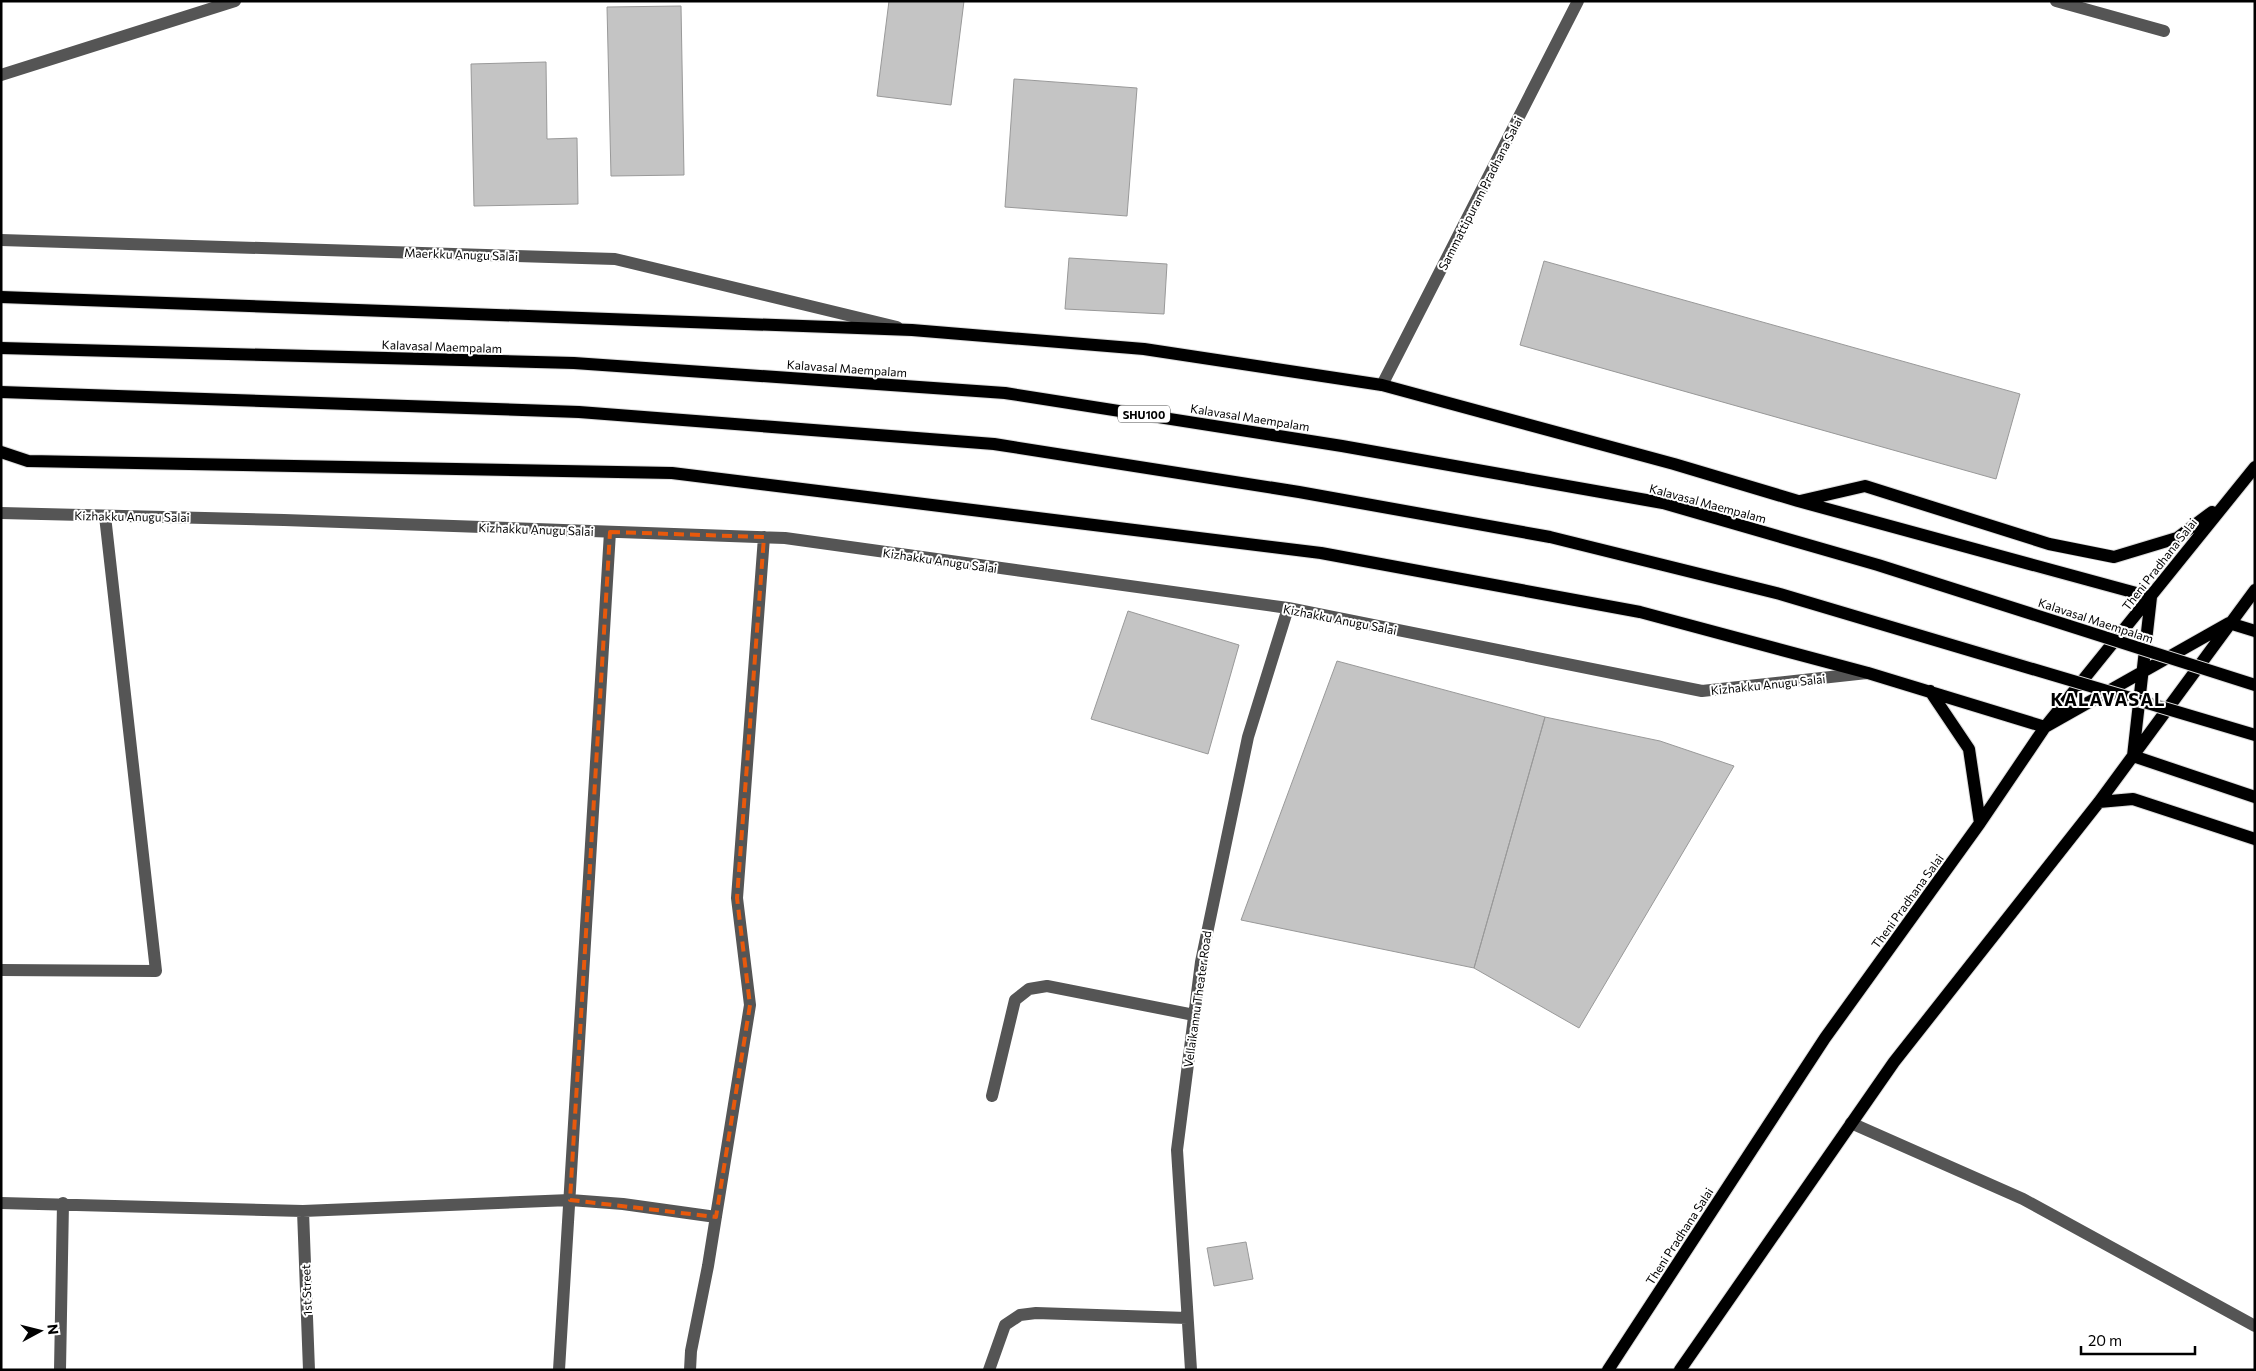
<svg xmlns="http://www.w3.org/2000/svg" width="2256" height="1371" font-family="Commissioner,sans-serif">
	<rect width="100%" height="100%" fill="#fff"/>
	<path fill="#c4c4c4" stroke="#999" d="M889 1H964L951 105 877 96Z
		M681 6 684 175 611 176 607 7Z
		M546 62 547 139 577 138 578 204 474 206 471 64Z
		M1014 79 1137 88 1127 216 1005 207Z
		M1069 258 1167 264 1164 314 1065 309Z
		M1544 261 2020 394 1996 479 1520 345Z
		M1128 611 1239 645 1208 754 1091 719Z
		M1337 661 1545 717 1474 968 1241 920Z
		M1545 717 1660 741 1734 766 1579 1028 1474 968Z
		M1246 1242 1253 1279 1214 1286 1207 1248Z"/>
	<g fill="none" stroke-linecap="round" stroke-linejoin="round">
		<g stroke="#dbdbdb" stroke-width="14">
			<path id="major" d="M1 297 912 330 1144 349 1382 385 1674 464 1798 501 2151 597 2133 756 2255 797
				M1 452 28 461 672 473 1321 553 1640 612 1868 673 2045 727 2229 623 2255 631
				M1800 501 1865 486 2049 544 2114 557 2177 538 2212 512
				M1930 691 1969 749 1980 823
				M2099 802 2133 799 2255 839
				M1608 1370 1825 1038 1980 823 2045 727 2255 467
				M1680 1370 1894 1062 2099 802 2255 590"/>
		</g>
		<path stroke="#555" stroke-width="12" d="M2056 1 2164 31
			M1 75 235 1
			M1 240 615 259 897 327
			M1382 385 1578 1
			M1 513 284 520 785 538 1288 608 1702 691 1867 673
			M1 970 156 971 105 516
			M992 1096 1015 1000 1029 989 1047 986 1194 1015
			M1851 1123 2023 1199 2255 1326
			M1 1203 303 1211 570 1200 623 1204 716 1217
			M303 1211 309 1370
			M60 1370 63 1203
			M559 1370 610 532
			M690 1370 691 1351 708 1266 750 1005 737 898 764 537
			M989 1370 1005 1325 1020 1315 1036 1313 1187 1318
			M1191 1370 1177 1150 1201 962 1248 737 1288 608"/>
		<use href="#major" stroke="#000" stroke-width="12"/>
		<g stroke="#dbdbdb" stroke-width="14" stroke-linecap="butt">
			<path id="major-bridge" d="M1 348 574 363 1005 393 1342 446 1663 503 1878 565 2255 685
				M1 392 579 412 994 444 1299 492 1550 537 1780 594 2255 735"/>
		</g>
		<use href="#major-bridge" stroke="#000" stroke-width="12"/>
	</g>
	<path fill="none" stroke="#e8590c" stroke-width="4" stroke-dasharray="10 6" stroke-linejoin="round" d="M610 532 764 537 737 898 750 1005 716 1217 570 1200Z"/>
	<g text-anchor="middle" dominant-baseline="central" stroke-width="4" stroke-linejoin="round" paint-order="stroke">
		<rect fill="#fff" stroke="#4c4c4c" stroke-width="1" x="1118" y="405.5" width="52" height="17" rx="4"/>
		<g font-size="11" font-weight="bold" fill="#000">
			<text x="1144" y="414">SHU100</text>
		</g>
		<g font-size="12" fill="#000" stroke="#fff">
			<text transform="translate(1480 193) rotate(-63)">Sammattipuram Pradhana Salai</text>
			<text transform="translate(461 254) rotate(2)">Maerkku Anugu Salai</text>
			<text transform="translate(442 346) rotate(2)">Kalavasal Maempalam</text>
			<text transform="translate(847 368) rotate(4)">Kalavasal Maempalam</text>
			<text transform="translate(1250 417) rotate(9)">Kalavasal Maempalam</text>
			<text transform="translate(1708 503) rotate(15)">Kalavasal Maempalam</text>
			<text transform="translate(132 516) rotate(1)">Kizhakku Anugu Salai</text>
			<text transform="translate(536 529) rotate(2)">Kizhakku Anugu Salai</text>
			<text transform="translate(940 560) rotate(8)">Kizhakku Anugu Salai</text>
			<text transform="translate(2159 564) rotate(-52)">Theni Pradhana Salai</text>
			<text transform="translate(1340 619) rotate(11)">Kizhakku Anugu Salai</text>
			<text transform="translate(2096 620) rotate(18)">Kalavasal Maempalam</text>
			<text transform="translate(1768 684) rotate(-6)">Kizhakku Anugu Salai</text>
			<text transform="translate(1907 901) rotate(-54)">Theni Pradhana Salai</text>
			<text transform="translate(1197 999) rotate(-82)">Vellaikannu Theater Road</text>
			<text transform="translate(1679 1236) rotate(-57)">Theni Pradhana Salai</text>
			<text transform="translate(306 1290) rotate(-92)">1st Street</text>
		</g>
		<g font-size="18" font-weight="bold" letter-spacing="1" fill="#000" stroke="#fff">
			<text x="2108" y="699">KALAVASAL</text>
		</g>
	</g>
	<rect width="2256" height="1371" fill="none" stroke="#000000" stroke-width="5"/>
	<g transform="translate(40 1331) rotate(83)" stroke="#ffffff" stroke-width="4" paint-order="stroke">
	<path d="M0-4L9 19L0 12L-9 19Z" fill="#000000"/>
	<text y="-8" font-size="14" font-weight="bold" text-anchor="middle" fill="#000000">N</text>
	</g>
	<path d="M2081 1346v8h114v-8" fill="none" stroke="#000000" stroke-width="2.5"/>
	<text x="2088" y="1346" font-size="15" fill="#000000" stroke="#ffffff" stroke-width="4" paint-order="stroke">20 m</text>
</svg>
